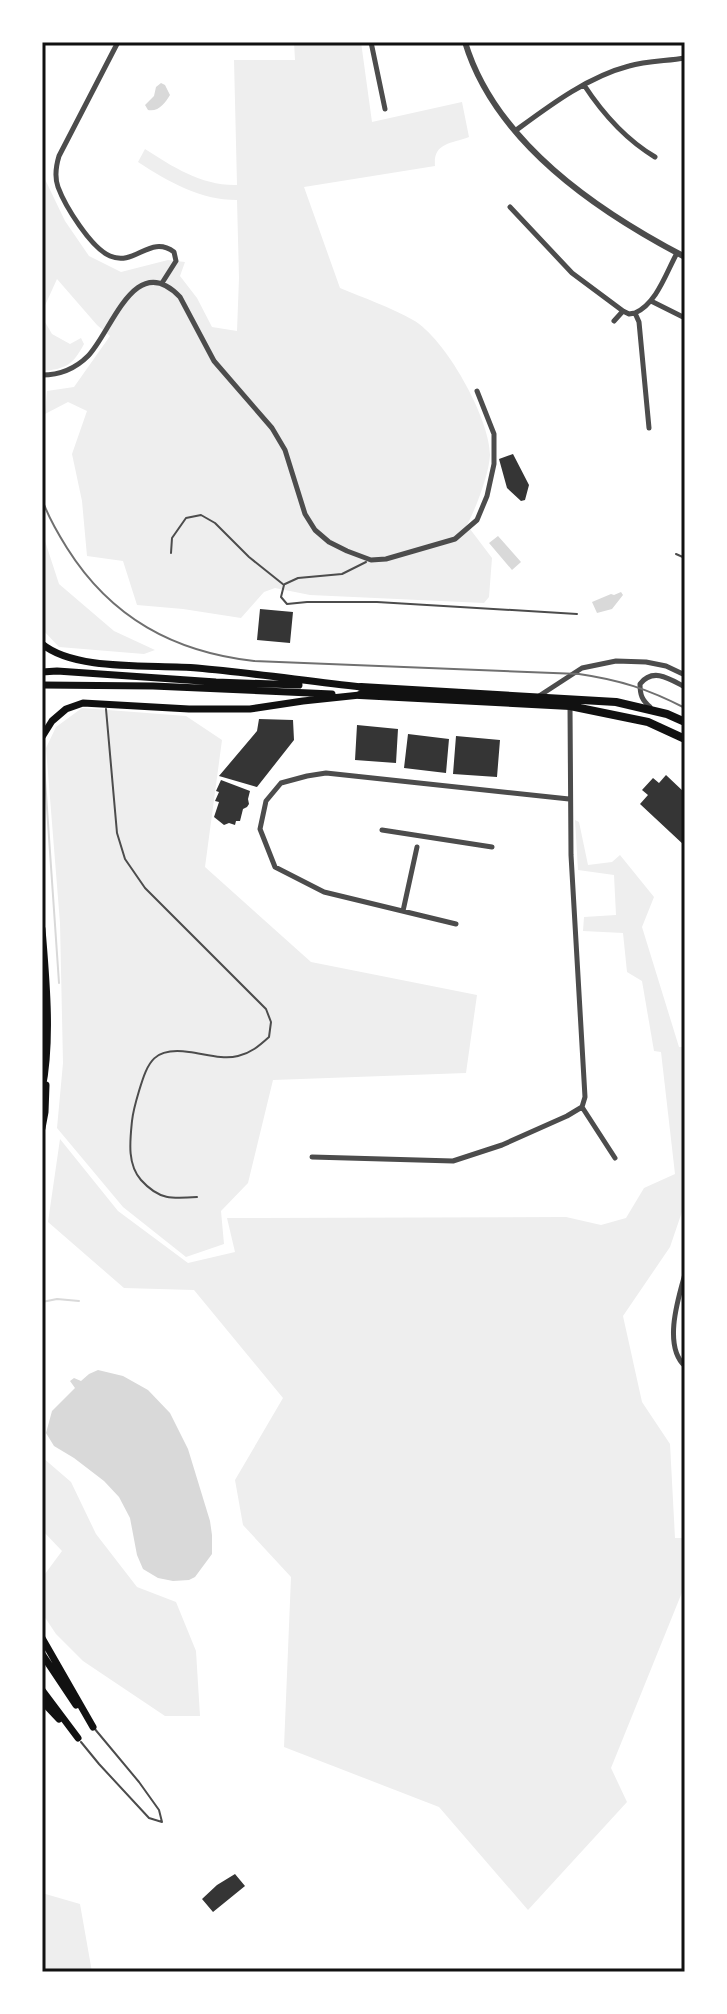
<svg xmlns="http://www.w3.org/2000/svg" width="727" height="2014" font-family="Overpass,sans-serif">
	<rect width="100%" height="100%" fill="#fff"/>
	<path fill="#eee" d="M294 42H361L372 122 462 102 469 137C450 144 433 143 435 166L304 187 340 288C364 298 390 307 413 320 445 338 490 418 490 455 489 474 476 508 467 525L492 558 489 597 484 603 310 595 275 588 264 592 241 618 183 609 137 605 123 561 87 556 82 501 72 454 87 411 68 402 45 414 47 391 74 387 110 336 97 325 57 279 42 312V173L65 221 89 256 121 272 168 260 185 262 180 276 197 298 212 327 237 331 239 278 237 200C200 200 169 182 138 162L145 149C173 167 202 186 237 185L234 60H295Z
		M42 317 52 334 70 344 81 338 84 344C73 365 66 369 42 371Z
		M42 538H44L59 584 114 631 155 650 144 654 59 647 42 629Z
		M82 708 186 716 222 740 205 867 311 962 477 995 466 1073 273 1080 248 1183 221 1211 224 1244 186 1257 123 1207 57 1128 63 1063 60 923 46 748 56 727Z
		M575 820 579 822 588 865 612 862 620 855 654 897 642 927 679 1047H685V1203L670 1247 623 1316 642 1402 670 1444 675 1538H685V1585L611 1768 627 1802 528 1910 439 1807 284 1747 291 1577 243 1525 235 1480 283 1398 194 1290 124 1288 48 1222 60 1139 118 1211 188 1263 235 1252 227 1218 566 1217 601 1225 626 1218 644 1188 675 1174 661 1052 654 1051 642 981 627 972 623 933 583 931 584 917 616 915 614 875 578 870Z
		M42 1457 71 1482 96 1534 137 1587 176 1602 196 1651 200 1716H165L83 1661 56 1634 42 1613V1578L62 1551 42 1530Z
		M42 1893 80 1904 92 1972H42Z"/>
	<path fill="#d9d9d9" d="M161 83 165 85 170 95C165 103 159 112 148 110L145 105 154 96 156 87Z
		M498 536 521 562 512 570 489 543Z
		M621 592 623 595 612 609 597 613 592 602 611 594 614 595Z
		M98 1370 123 1376 148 1390 170 1413 188 1449 210 1521 212 1535V1554L195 1577 189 1580 173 1581 158 1578 143 1569 137 1555 130 1518 119 1497 104 1481 74 1458 54 1446 46 1433 52 1411 75 1388 70 1381 74 1378 81 1381 89 1374Z"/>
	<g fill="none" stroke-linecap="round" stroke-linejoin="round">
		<path stroke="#d9d9d9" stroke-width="2" d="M43 750 59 983
			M42 1302 57 1299 79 1301"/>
	</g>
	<path fill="#353535" d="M513 454 529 485 525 500 521 501 507 488 499 459Z
		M260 609 293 612 290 643 257 640Z
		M259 719 293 720 294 740 257 787 219 776 257 731Z
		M357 725 398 729 396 763 355 760Z
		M408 734 449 739 446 773 404 768Z
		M456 736 500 740 497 777 453 774Z
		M666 775 685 793V846L640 804 648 795 642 790 653 778 659 783Z
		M221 780 250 791 248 799 249 804 247 807 243 809 240 821H236L235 825 229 823 224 825 214 817 219 802 215 801 219 792 216 791Z
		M235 1874 245 1886 213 1912 202 1899 217 1885Z"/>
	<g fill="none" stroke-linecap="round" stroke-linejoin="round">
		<path stroke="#4c4c4c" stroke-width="2" d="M171 553 172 538 186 518 201 515 215 523 249 557 284 585 281 597 287 604 307 602H377L577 614
			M676 554 685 558
			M285 584 298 578 342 574 366 562
			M106 709 117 833 125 859 145 888 266 1009 271 1022 269 1037C259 1046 251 1053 238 1056 223 1060 205 1054 189 1052 154 1047 148 1061 139 1091 136 1101 133 1111 132 1121 130 1141 127 1164 141 1180 159 1200 172 1199 197 1197
			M81 1742 99 1764 149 1818 162 1822 159 1810 139 1782 94 1728"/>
		<path stroke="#4c4c4c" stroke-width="5" d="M118 42 59 156C56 166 54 176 58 187 65 206 91 248 110 256 135 267 150 234 174 252L176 261 162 283
			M371 42 385 109
			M584 85C603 114 625 139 655 157
			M515 131C549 106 587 77 629 66 646 61 667 61 685 58
			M510 207 572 273 623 311 629 314 635 313
			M651 301 685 318
			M635 313 639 322 649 428
			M635 313C657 303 666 273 677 253
			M614 321 623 311
			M42 375C60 375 75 369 88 356 112 331 135 249 180 297L214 361 272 428 285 450 305 514 315 530 329 542 347 551 371 560 386 559 455 539 477 520 487 496 494 464V434L477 391
			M539 696 582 668 616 661 646 662 666 666 685 675
			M570 706 571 855 585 1097 582 1107 615 1158
			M650 707C642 700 640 695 640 684 653 667 670 679 685 687
			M382 830 492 847
			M403 911 417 847
			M456 924 324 892 275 867 260 829 266 801 281 783 307 776 326 773 569 799
			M312 1157 453 1161 502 1145 567 1116 582 1107
			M685 1274C678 1299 663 1346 685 1366"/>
		<path stroke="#4c4c4c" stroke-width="6" d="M465 42C495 142 597 211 685 257"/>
		<path stroke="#111" stroke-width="7" d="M42 644C76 672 153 664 197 668 252 673 306 681 361 687
			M42 672 57 671 216 682 299 685
			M42 685 153 686 332 694
			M42 737 52 721 66 709 83 703 189 709H250L303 701 360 695
			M42 929C46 978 52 1041 42 1089
			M42 1128 45 1112 46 1085
			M42 1638 93 1727
			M42 1654 76 1705
			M42 1690 78 1738
			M42 1701 59 1719"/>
		<path stroke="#111" stroke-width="8" d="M361 687 616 702 667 714 685 722
			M360 695 570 706 648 722 685 739"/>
		<path stroke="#707070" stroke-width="2" d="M42 499C48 517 57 532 67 548 111 618 174 652 254 661L579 674C620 680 648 689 685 708"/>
	</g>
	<rect width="727" height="2014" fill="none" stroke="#ffffff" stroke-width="88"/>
	<rect x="44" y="44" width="639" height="1926" fill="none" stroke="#111" stroke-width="3"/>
</svg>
